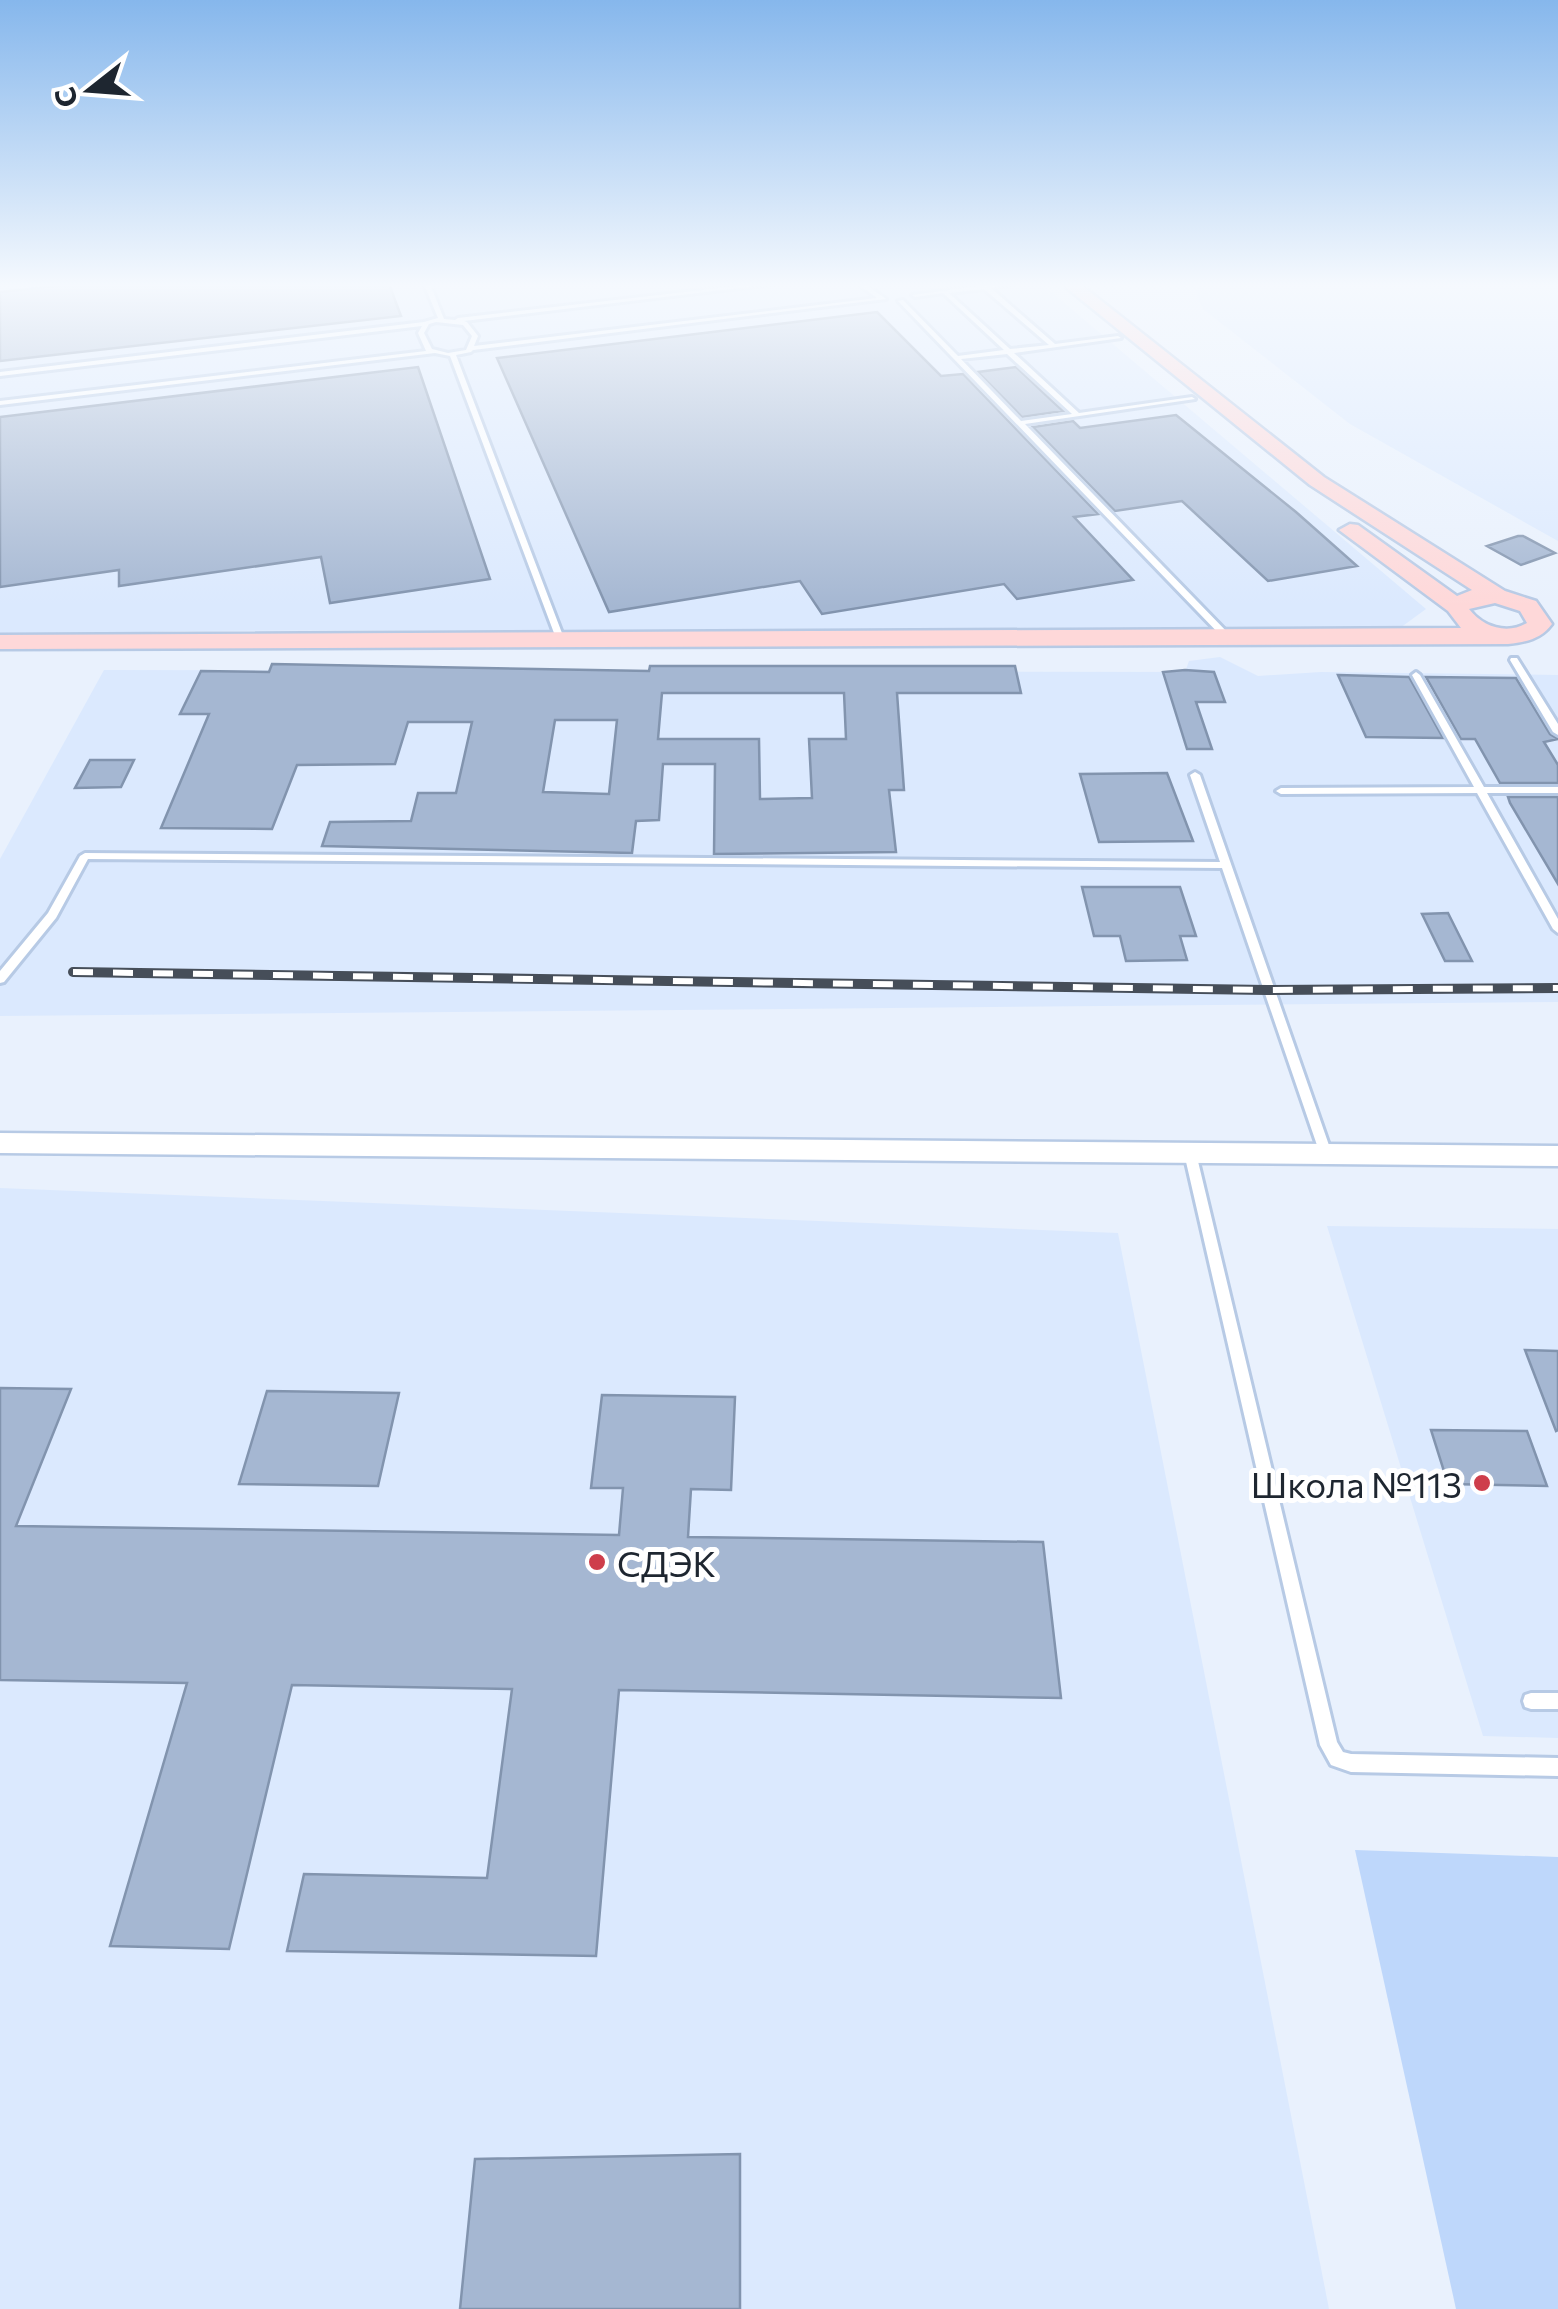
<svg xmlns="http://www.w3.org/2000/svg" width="1558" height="2309" font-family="Commissioner,sans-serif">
	<rect width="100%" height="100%" fill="#e9f1fd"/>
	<path fill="#dbe9fe" d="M0 284H1042L1426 609 1400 628 178 631 0 637Z
		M1198 284H1558V541L1350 424 1203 309 1197 297Z
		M1220 657 1258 676 1321 672 1558 675V1002L0 1016V859L104 670 1185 672 1189 661Z
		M0 1188 1118 1233 1329 2309H0Z
		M1327 1226 1558 1229V1738L1483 1736Z"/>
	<path fill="#bed7fb" d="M1355 1850 1558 1857V2309H1456Z"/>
	<path fill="#a5b7d2" stroke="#8294ae" stroke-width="2.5" fill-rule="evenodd" d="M74 284H389L401 316 0 361V292Z
		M877 312 941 376 963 374 1098 514 1074 517 1133 580 1017 599 1004 584 822 614 800 581 609 612 497 358Z
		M418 367 490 579 330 603 321 557 119 586V570L0 587V417Z
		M1016 367 1049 398 1063 411 1022 417 978 372Z
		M1176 415 1296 512 1357 566 1268 581 1182 501 1115 511 1033 427 1073 421 1080 428Z
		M1518 536H1523L1555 553 1521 565 1487 546Z
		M272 664 649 671 650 666H1015L1021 693H897L904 790H889L896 852 714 854 715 764H663L659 820 636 821 632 853 322 846 330 822 411 821 418 793H456L472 722H408L395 764 297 765 272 829 161 828 209 714H180L201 671 269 672ZM662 693H844L846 739H809L812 798 760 799 759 739H658ZM555 720H617L609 794 543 792Z
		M1185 670 1214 672 1225 702H1196L1212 749H1187L1163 672Z
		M1338 675 1409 677 1443 738 1366 737Z
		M1426 677 1516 678 1550 734 1558 739 1544 742 1558 765V783H1500L1475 739H1461Z
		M90 760H134L121 787 75 788Z
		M1167 773 1193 841 1099 842 1080 774Z
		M1508 797H1558V884L1510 803Z
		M1082 887H1180L1196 936H1180L1187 960 1126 961 1120 936H1094Z
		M1448 913 1472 961H1445L1422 914Z
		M1525 1350 1558 1351V1430L1556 1431Z
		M0 1388 71 1389 16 1526 619 1535 623 1488H591L602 1395 735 1397 731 1490 691 1489 688 1537 1043 1542 1061 1698 619 1690 596 1956 287 1951 304 1874 487 1878 512 1689 292 1685 229 1949 110 1946 187 1683 0 1680Z
		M267 1391 399 1393 378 1486 239 1484Z
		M1431 1430 1527 1431 1547 1486 1448 1484Z
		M740 2154V2309H460L475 2159Z"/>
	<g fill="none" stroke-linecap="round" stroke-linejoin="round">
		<g stroke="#b7cae5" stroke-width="6">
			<path id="lane" d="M424 284H430L444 319 455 320 458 318 755 284H773L464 321 467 322 478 336 474 346 877 298 858 284H865L886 299 473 350 471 352 456 355 565 641 561 644 557 641 450 356 435 353 0 405V401L426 351 418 333 422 326 0 376V372L424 322 438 318ZM436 322 463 325 472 336 466 350 448 353 432 349 424 333 429 324Z
				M994 284H1012L991 288 1055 344 1118 336 1121 338 1014 353 1079 413 1192 397 1195 399 1025 424 1230 635V639H1224L898 301 903 300 958 356 1004 350 943 293 915 297 912 295ZM984 289 1049 345 1010 349 949 293ZM1007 354 1072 414 1021 421 961 359Z
				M1511 658H1517L1558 724V735L1553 732 1510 660Z
				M1416 672 1420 675 1484 787H1558V793H1487L1558 919V933L1553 929 1477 793 1281 794 1276 791 1281 788 1474 787 1412 675Z
				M1195 772 1200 775 1331 1151 1329 1154H1321L1319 1151 1222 868 88 859 56 918 4 982 0 983V971L48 913 80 856 85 853 1220 862 1190 775Z
				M1190 1148 1194 1150 1196 1153 1337 1742 1343 1752 1351 1754 1558 1758V1776L1351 1772 1331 1765 1320 1745 1184 1153 1186 1150Z
				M1531 1693H1558V1709H1531L1525 1707 1523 1701 1525 1695Z"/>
		</g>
		<g stroke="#b7cae5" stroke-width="5">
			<path id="street" d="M0 1133 1558 1146V1166L0 1153Z"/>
		</g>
		<g stroke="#b7cae5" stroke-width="5">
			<path id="secondary" d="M1062 284H1080L1324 477 1505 591 1536 601 1552 624C1541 639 1526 642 1508 644L0 649V635L1461 628 1448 611 1339 530 1350 524 1358 525 1457 596 1472 590 1310 485ZM1495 603 1520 611 1527 623C1507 635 1483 627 1469 609Z"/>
		</g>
		<use href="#lane" fill="#fff" fill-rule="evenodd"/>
		<use href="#street" fill="#fff" fill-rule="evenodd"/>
		<use href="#secondary" fill="#fed8d9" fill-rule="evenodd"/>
		<g stroke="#464e59" stroke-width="10">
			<path id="rail" d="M73 972 1267 990 1558 988"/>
		</g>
		<use href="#rail" stroke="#fff" stroke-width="6" stroke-dasharray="20" stroke-linecap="butt"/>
	</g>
	<linearGradient id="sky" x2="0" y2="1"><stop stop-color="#86b7ec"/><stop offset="0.47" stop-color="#f5f9fe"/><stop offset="1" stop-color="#f5f9fe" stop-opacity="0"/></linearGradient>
	<rect width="1558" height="607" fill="url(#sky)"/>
	<g fill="#ce3e4b" stroke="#fff" stroke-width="4">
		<circle cx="1482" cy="1483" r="10"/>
		<circle cx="597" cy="1562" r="10"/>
	</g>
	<g text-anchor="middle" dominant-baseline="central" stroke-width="10" stroke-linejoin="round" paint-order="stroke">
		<g font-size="35" fill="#1e2630" stroke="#fff" text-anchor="end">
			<text x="1462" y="1483">Школа №113</text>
			<text x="617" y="1562" text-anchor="start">СДЭК</text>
		</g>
	</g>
	<g transform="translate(90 90) rotate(253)" stroke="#ffffff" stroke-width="8" paint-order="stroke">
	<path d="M0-8L18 38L0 25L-18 38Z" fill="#1e2630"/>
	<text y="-15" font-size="28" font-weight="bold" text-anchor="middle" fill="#1e2630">С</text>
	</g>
</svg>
